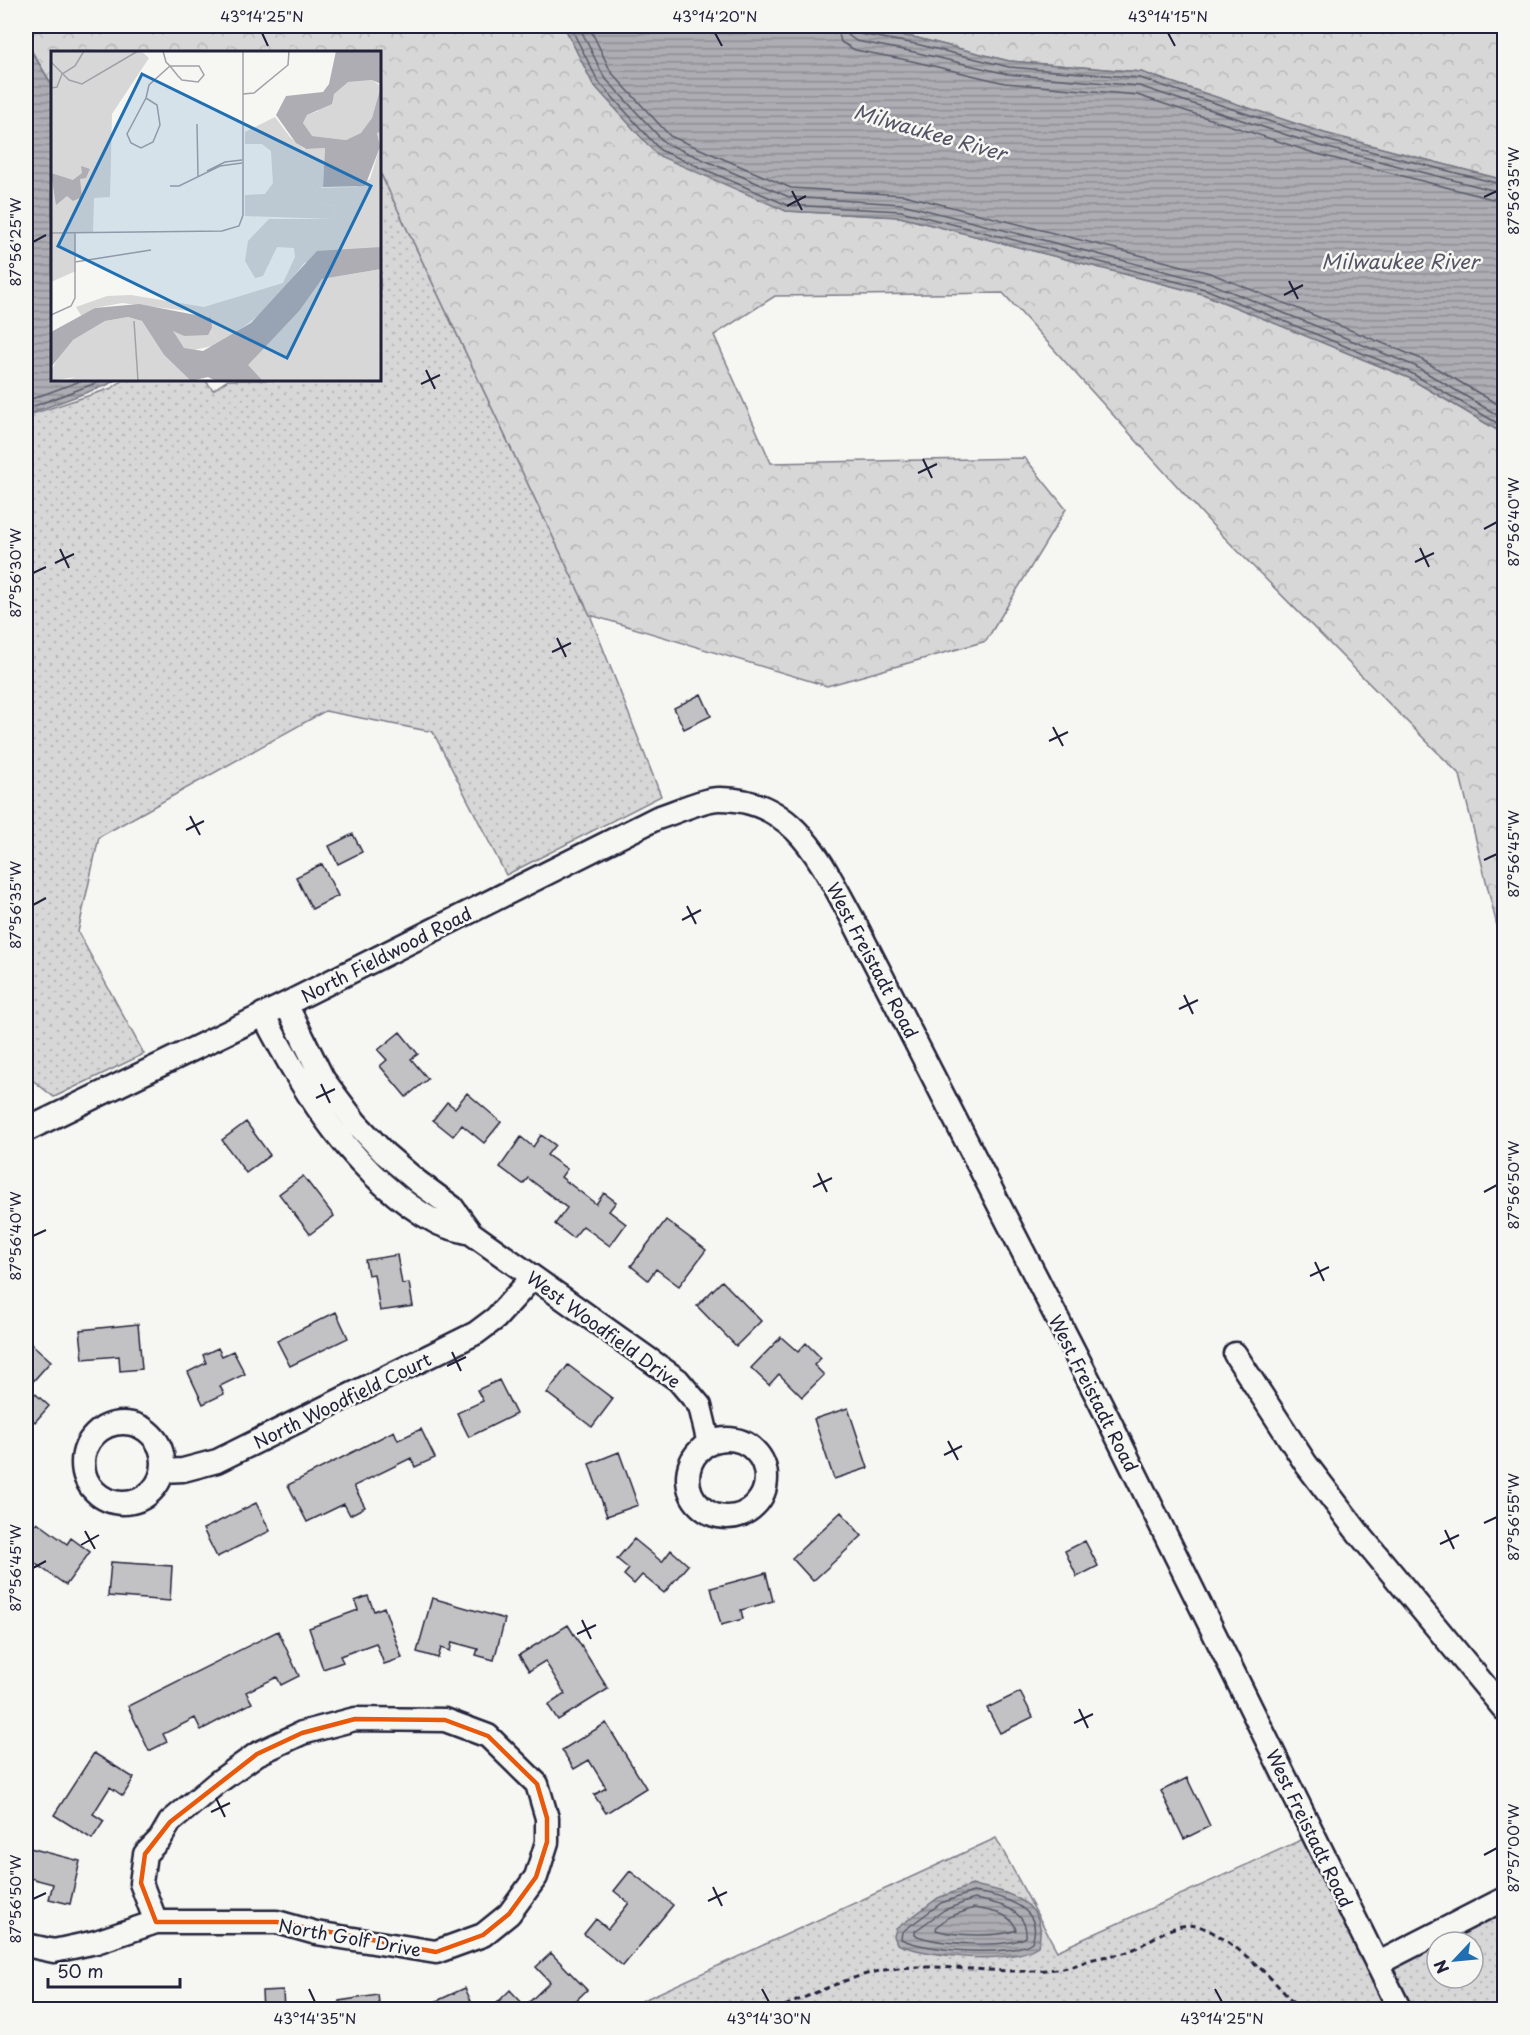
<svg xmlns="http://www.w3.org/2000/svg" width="1530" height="2035" font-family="'Playpen Sans',sans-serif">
	<defs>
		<pattern id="grass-dots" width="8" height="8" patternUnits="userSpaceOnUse" patternTransform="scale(1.5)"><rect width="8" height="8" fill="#d7d7d7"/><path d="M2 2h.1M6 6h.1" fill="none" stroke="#b8b8b9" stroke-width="1.8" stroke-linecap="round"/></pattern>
		<pattern id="forest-crowns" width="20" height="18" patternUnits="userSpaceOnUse" patternTransform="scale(1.5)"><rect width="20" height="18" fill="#d7d7d7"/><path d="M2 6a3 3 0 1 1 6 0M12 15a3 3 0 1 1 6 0" fill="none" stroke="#b8b8b9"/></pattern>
		<pattern id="water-rules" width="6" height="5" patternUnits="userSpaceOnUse" patternTransform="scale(1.5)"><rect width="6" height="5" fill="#adadb3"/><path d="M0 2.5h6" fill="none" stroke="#8c8c93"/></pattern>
	</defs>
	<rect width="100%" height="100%" fill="#f6f6f2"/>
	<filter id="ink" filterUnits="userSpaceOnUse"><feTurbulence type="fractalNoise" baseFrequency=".0167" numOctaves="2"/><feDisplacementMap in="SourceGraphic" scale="12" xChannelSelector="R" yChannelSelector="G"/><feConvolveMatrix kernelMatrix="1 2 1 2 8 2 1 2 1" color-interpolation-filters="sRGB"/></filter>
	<g filter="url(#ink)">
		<path fill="url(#grass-dots)" stroke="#7c7c89" stroke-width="1.5" fill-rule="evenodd" d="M380 172 590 615 661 796 506 875 433 732 325 711 99 837 78 932 144 1054 54 1097 26 1075V416L112 388 123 380H205L213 390 228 380H380Z
			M1312 1835 1378 1964 1504 1899V2009L622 2010 996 1838 1057 1951ZM1437 1942H1473V1978H1437Z"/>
		<path fill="url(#forest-crowns)" stroke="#7c7c89" stroke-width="1.5" d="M26 26H564L593 84 786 211 900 217 1203 294 1409 378 1504 434V954L1460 775 1215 528 1003 293 775 296 714 335 771 463 1025 458 1066 509 986 641 827 686 590 615 380 172V52H52V85L26 42Z
			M843 26H1504V180L1324 133 1141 72 1009 61 917 38Z"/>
		<path fill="url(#water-rules)" stroke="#757583" stroke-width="1.5" d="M564 26H843L917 38 1009 61 1141 72 1324 133 1504 180V434L1409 378 1203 294 900 217 786 211 657 155 593 84Z
			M26 42 52 85V380H115L107 385 26 415Z
			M972 1885C1004 1890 1051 1902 1038 1946 1009 1966 929 1957 897 1944L894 1936 896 1929 938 1898Z"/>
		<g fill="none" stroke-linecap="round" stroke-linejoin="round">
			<path stroke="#5a5a6b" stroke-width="1.5" d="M570 26 598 81 660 150 787 205 901 211 1205 289 1411 373 1504 427
				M579 26 604 77 665 143 789 197 902 204 1207 282 1415 366 1504 419
				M589 26 611 72 670 136 791 188 904 195 1210 273 1419 358 1504 408
				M837 26 841 42 855 50 912 61 1005 83 1137 95 1317 154 1504 202
				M846 26 848 35 856 41 914 52 1007 74 1139 86 1320 146 1504 193
				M853 26 854 31 859 34 916 44 1009 67 1140 78 1322 139 1504 185
				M26 401 83 380
				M26 409 104 380
				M973 1892C997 1895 1046 1906 1032 1942 1011 1958 925 1951 901 1939L902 1932 941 1903Z
				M974 1899C996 1903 1028 1908 1026 1937 1005 1949 936 1944 915 1935V1931L944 1910Z
				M974 1908C989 1911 1012 1912 1016 1930 1000 1937 953 1936 936 1930L937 1926 949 1917Z"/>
		</g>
		<path fill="#c2c2c4" stroke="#22223b" stroke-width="1.5" d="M701 694 711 716 684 729 674 708Z
			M353 834 362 852 338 864 329 846Z
			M322 864 338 896 312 909 296 877Z
			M400 1032 418 1054 411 1059 428 1079 406 1097 380 1066 387 1060 378 1050Z
			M467 1093 501 1122 484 1143 462 1125 453 1136 433 1120 447 1102 455 1108Z
			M246 1122 270 1155 246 1173 222 1140Z
			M541 1135 555 1145 547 1155 567 1169 561 1177 596 1204 604 1193 616 1202 609 1211 626 1224 610 1246 583 1226 573 1238 555 1224 567 1208 528 1178 523 1184 500 1167 521 1137 533 1147Z
			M303 1176 334 1216 310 1234 279 1194Z
			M666 1220 706 1250 679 1286 656 1269 648 1280 631 1266Z
			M397 1255 402 1284 409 1283 413 1306 380 1311 374 1274 368 1275 365 1260Z
			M722 1281 761 1321 736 1346 697 1306Z
			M336 1312 348 1338 290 1366 277 1341Z
			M138 1324 142 1369 120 1371 119 1356 83 1359 80 1330Z
			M781 1337 798 1352 806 1343 821 1358 814 1365 824 1375 802 1397 779 1374 769 1385 751 1368Z
			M26 1339 51 1361 28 1387 49 1406 35 1422 26 1413Z
			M218 1348 222 1356 233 1351 245 1374 220 1386 224 1394 203 1404 188 1372 206 1363 203 1355Z
			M568 1365 613 1399 592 1427 547 1393Z
			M499 1380 516 1414 469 1437 457 1413 483 1401 477 1390Z
			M848 1408 868 1468 834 1479 814 1419Z
			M421 1429 435 1458 415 1467 411 1458 354 1486 365 1507 350 1515 344 1504 307 1522 288 1485 394 1431 398 1440Z
			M619 1452 638 1505 607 1516 589 1464Z
			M256 1503 270 1531 217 1557 203 1529Z
			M841 1512 862 1536 813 1581 792 1558Z
			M37 1522 67 1544 71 1538 90 1552 66 1585 26 1557V1538Z
			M634 1539 662 1562 671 1550 688 1565 664 1593 642 1575 634 1584 624 1575 629 1569 617 1559Z
			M1085 1541 1098 1566 1077 1577 1065 1551Z
			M111 1562 172 1566 170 1601 108 1596Z
			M766 1573 773 1601 741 1610 743 1619 721 1625 711 1588Z
			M368 1596 374 1611 384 1607 402 1658 384 1664 376 1643 340 1656 343 1662 323 1669 309 1628 358 1610 355 1601Z
			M432 1598 505 1619 494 1660 476 1655 478 1649 452 1642 450 1651 441 1648 438 1658 417 1652Z
			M568 1625 608 1689 558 1720 548 1705 565 1694 545 1661 529 1671 519 1655Z
			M278 1631 299 1676 281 1685 277 1677 246 1692 252 1703 201 1730 195 1718 163 1734 167 1742 149 1751 128 1706Z
			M1020 1692 1033 1717 1000 1733 987 1708Z
			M606 1723 646 1788 606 1813 594 1795 606 1788 589 1760 574 1769 562 1750Z
			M94 1753 134 1778 123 1796 110 1787 93 1814 104 1821 92 1839 54 1815Z
			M1187 1778 1210 1826 1184 1839 1161 1791Z
			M26 1847 80 1861 70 1904 49 1899 53 1884 26 1877Z
			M630 1871 673 1905 623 1966 584 1934 596 1919 608 1929 629 1903 614 1891Z
			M551 1953 587 1990 566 2010H490L510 1990 525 2006 550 1982 536 1967Z
			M465 1988 475 2010H417Z
			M283 1990 284 2010H263L262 1991Z
			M378 1995 380 2010H340L339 2001Z"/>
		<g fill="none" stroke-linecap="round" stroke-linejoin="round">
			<g stroke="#22223b" stroke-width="27">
				<path id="minor" d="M286 1004 323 1079 356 1123 384 1153 418 1182 452 1207 471 1233 678 1380 700 1406 709 1444
					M263 1014C303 1093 357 1179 436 1222 446 1228 460 1230 471 1233
					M26 1130 286 1004 657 818C674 813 703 799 719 799 793 798 820 860 850 914L1100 1402 1400 2010
					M1235 1354 1306 1464 1356 1530 1504 1709
					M83 1463a40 40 0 1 1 80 0a40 40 0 1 1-80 0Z
					M688 1478a39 39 0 1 1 78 0a39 39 0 1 1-78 0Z
					M163 1471 183 1470 217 1461 476 1333 496 1318 533 1277
					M355 1719 445 1720 488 1736 537 1784 547 1818V1842L536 1877 509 1914 483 1935 436 1952 316 1933 277 1922H156L141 1883 145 1854 160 1839 170 1822 218 1782 257 1754 302 1733Z
					M26 1945 54 1951 96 1942 156 1922
					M1377 1964 1504 1899"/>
			</g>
			<path stroke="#22223b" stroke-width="3" stroke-dasharray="6 4.5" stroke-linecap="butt" d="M775 2010C817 1993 855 1972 900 1968 955 1963 1012 1978 1068 1967 1076 1966 1083 1962 1090 1960 1103 1956 1117 1956 1130 1951 1150 1942 1173 1921 1197 1926 1223 1931 1284 1986 1297 2010"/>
			<use href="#minor" stroke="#f6f6f2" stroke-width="22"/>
		</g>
	</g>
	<path fill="none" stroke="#e8590c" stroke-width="4.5" stroke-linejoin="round" d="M355 1719 445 1720 488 1736 537 1784 547 1818V1842L536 1877 509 1914 483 1935 436 1952 277 1922H156L141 1883 145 1854 170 1822 257 1754 302 1733Z"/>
	<path fill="none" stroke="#22223b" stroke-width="2" d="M262 33 268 46M715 33 722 46M1168 33 1175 46M792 191 802 210M1484 197 1497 191M787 206 806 196M33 242 46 235M1289 281 1298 299M1284 295 1303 285M426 370 435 389M421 384 440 375M923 459 932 478M918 473 937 464M1484 529 1497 522M1420 548 1429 567M60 549 69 568M1415 562 1434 553M55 563 74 554M33 573 46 567M557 638 566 657M552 652 571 643M1053 727 1063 746M1049 741 1068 732M190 816 200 835M186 830 204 821M1484 860 1497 854M33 905 46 898M687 906 696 924M682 920 701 910M1184 995 1193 1014M1179 1009 1198 1000M321 1084 330 1103M316 1098 335 1089M818 1173 827 1192M813 1187 832 1178M1484 1192 1497 1185M33 1236 46 1230M1315 1262 1324 1281M1310 1276 1329 1267M452 1352 461 1371M447 1366 466 1357M948 1441 958 1460M944 1455 962 1446M1484 1523 1497 1517M1445 1530 1454 1549M85 1531 95 1549M1440 1544 1459 1535M81 1545 99 1535M33 1568 46 1561M582 1620 591 1639M577 1634 596 1625M1079 1709 1088 1728M1074 1723 1093 1714M216 1798 225 1817M211 1812 230 1803M1484 1855 1497 1848M713 1887 722 1906M33 1899 46 1893M708 1901 727 1892M309 1989 315 2002M762 1989 769 2002M1215 1989 1222 2002"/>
	<g text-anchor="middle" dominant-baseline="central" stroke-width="5" stroke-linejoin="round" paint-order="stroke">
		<g font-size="18" fill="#22223b" stroke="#f6f6f2">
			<text transform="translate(386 954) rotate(-27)">North Fieldwood Road</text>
			<text transform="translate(873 960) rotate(62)">West Freistadt Road</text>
			<text transform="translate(604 1329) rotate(36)">West Woodfield Drive</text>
			<text transform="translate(1094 1393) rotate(63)">West Freistadt Road</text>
			<text transform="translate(342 1400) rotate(-26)">North Woodfield Court</text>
			<text transform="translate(1310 1828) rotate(64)">West Freistadt Road</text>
			<text transform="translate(350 1937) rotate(10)">North Golf Drive</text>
		</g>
		<g font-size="20" font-style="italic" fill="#535365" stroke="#f6f6f2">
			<text transform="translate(930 132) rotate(16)">Milwaukee River</text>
			<text x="1400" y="261">Milwaukee River</text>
		</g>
	</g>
	<g transform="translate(51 51)">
		<rect width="330" height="330" fill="#f6f6f2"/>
		<path d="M0 0H90L98 7 61 63 59 146 43 147 42 182H24L25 220 0 231ZM321 29 330 35 321 67 311 82 295 89 260 85 255 79 252 72 256 64 267 60 289 36 297 31ZM224 66 239 86 253 98 274 97 272 136 264 138 267 152 284 155 282 168 194 165V144L214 143 222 132 220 100 211 93H194V81ZM122 279 133 285 159 281 170 293 138 300 127 293Z" fill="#d7d7d7"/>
		<path d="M330 81V196L253 212 221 254 170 293 159 281 161 277 145 261 71 252 44 257 31 266 25 256 56 245 80 244 153 256 232 232 244 206 243 197 226 196 212 225 204 227 194 210 197 190 218 168H282L284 155 266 152 264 137 305 136 319 128 329 96 326 82ZM330 218V330H212L196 314 249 259 271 228ZM77 266 91 270 113 304 140 330H14L24 326 5 318 0 320 11 299 22 289 54 270Z" fill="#d7d7d7"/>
		<path d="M50 294H60L63 299 24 326 0 330V320L21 306 30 311Z" fill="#d7d7d7"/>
		<path d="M285 0H330V33L321 29 297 31 283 43 281 53 256 64 252 72 261 85 295 89 310 82 321 67 330 35V81L326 82 329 96 314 135 272 136 274 97 255 98 245 92 225 64 235 45 272 41 278 33ZM30 115 39 118 35 127 29 128 31 146 22 150 16 145 5 154 0 122 22 129 31 122ZM330 196V218L271 228 249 259 197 314 212 330H165L157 326 140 330 113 304 91 270 77 266 54 270 22 289 0 316V281L44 257 88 253 160 267 161 277 157 284 133 285 122 280 133 297 152 300 200 272 266 200Z" fill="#adadb3"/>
		<path fill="none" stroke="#a1a1a9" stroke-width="1.5" d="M0 11 18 29 31 33 87 0M0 37 6 36 11 23 24 15 33 0M192 43 203 42 237 14 238 0M95 47 98 34 119 15H148L153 24 147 31 131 29 127 25 119 15 115 11 112 0M95 47 106 54 109 74 102 91 90 97 80 92 76 83ZM146 73 147 125M156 120 174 111 191 109M119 135H128L169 115 191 112M0 182 171 180 188 175 192 164V0M24 211 100 199M0 264 20 255 24 247V182M83 270 87 330"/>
		<path fill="#1f6fb2" fill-opacity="0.15" stroke="#1f6fb2" stroke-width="3" d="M91 23 320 135 236 307 7 195Z"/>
		<rect width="330" height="330" fill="none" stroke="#22223b" stroke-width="3"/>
	</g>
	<rect width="1530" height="2035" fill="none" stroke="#f6f6f2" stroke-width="66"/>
	<g transform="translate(1455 1960) rotate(244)"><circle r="28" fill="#f6f6f2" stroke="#a1a1a9" stroke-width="1.5"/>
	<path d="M0-4.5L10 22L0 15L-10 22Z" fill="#1f6fb2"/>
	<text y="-9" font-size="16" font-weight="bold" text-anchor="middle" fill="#22223b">N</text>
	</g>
	<path d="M48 1978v9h132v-9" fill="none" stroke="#22223b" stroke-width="3"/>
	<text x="57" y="1978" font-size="18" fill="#22223b" stroke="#f6f6f2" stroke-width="4.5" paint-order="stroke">50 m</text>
	<rect x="33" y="33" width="1464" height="1969" fill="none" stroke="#22223b" stroke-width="2"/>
	<g font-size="15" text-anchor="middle" fill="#22223b">
		<text x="262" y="22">43°14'25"N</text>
		<text x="715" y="22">43°14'20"N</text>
		<text x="1168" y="22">43°14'15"N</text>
		<text transform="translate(1514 191) rotate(-90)" y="5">87°56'35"W</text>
		<text transform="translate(16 242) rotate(-90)" y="5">87°56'25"W</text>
		<text transform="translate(1514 522) rotate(-90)" y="5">87°56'40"W</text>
		<text transform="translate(16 573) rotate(-90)" y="5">87°56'30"W</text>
		<text transform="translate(1514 854) rotate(-90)" y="5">87°56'45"W</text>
		<text transform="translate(16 905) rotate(-90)" y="5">87°56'35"W</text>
		<text transform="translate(1514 1185) rotate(-90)" y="5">87°56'50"W</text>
		<text transform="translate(16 1236) rotate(-90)" y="5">87°56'40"W</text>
		<text transform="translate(1514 1517) rotate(-90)" y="5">87°56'55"W</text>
		<text transform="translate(16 1568) rotate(-90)" y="5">87°56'45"W</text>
		<text transform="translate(1514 1848) rotate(-90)" y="5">87°57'00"W</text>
		<text transform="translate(16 1899) rotate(-90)" y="5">87°56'50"W</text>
		<text x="315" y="2024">43°14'35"N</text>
		<text x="769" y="2024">43°14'30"N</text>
		<text x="1222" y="2024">43°14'25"N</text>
	</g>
</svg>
